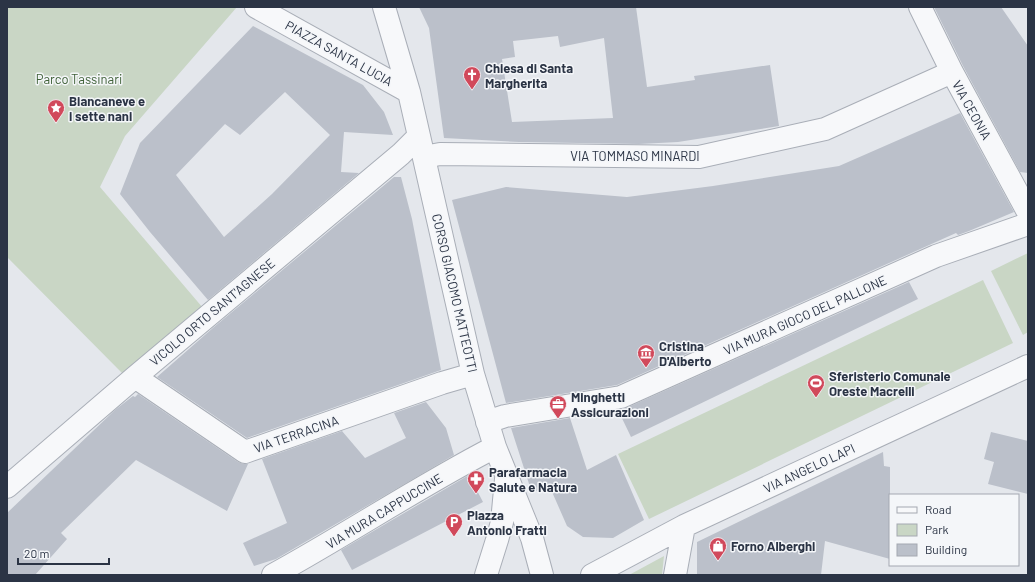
<svg xmlns="http://www.w3.org/2000/svg" width="1035" height="582" font-family="Barlow,sans-serif">
	<rect width="100%" height="100%" fill="#e4e7ec"/>
	<path fill="#c9d6c5" d="M7 7H237L125 136 100 187 203 308 123 374 7 257Z
		M1028 253V332L1023 335 991 271Z
		M983 280 1013 343 649 519 618 454Z
		M664 556 662 575H629Z"/>
	<path fill="#bbc0ca" fill-rule="evenodd" d="M419 7H636L647 87 695 80 694 76 770 65 779 126 678 142 639 144 519 142 444 138 429 28ZM558 36 560 47 604 38 613 118 512 122 502 59 515 57 513 41Z
		M934 7H1001L1028 46V173L1020 172 963 66Z
		M253 26 363 85 384 112 393 135 344 132 341 172 359 173 208 300 150 232 120 194 140 143ZM285 92 330 135 272 194 224 237 176 175 225 124 240 135Z
		M960 113 1014 212 969 231 958 235 956 233 617 385 506 403 452 200 506 187 627 197 713 186 839 166Z
		M394 177H401L412 219 441 370 247 438 157 377 214 327Z
		M909 282 918 299 631 437 618 410 626 408Z
		M138 394 238 462 243 464H248L227 511 136 460 61 533 67 539 35 575H7V513L115 410 133 396 135 397Z
		M426 402 446 428 454 455 276 559 254 566 243 543 287 523 262 459 342 431 365 458 406 438 394 413Z
		M570 418 587 470 616 455 644 520 613 538 583 537 567 526 549 485 532 493 511 428Z
		M991 432 1028 441V494L988 484 994 462 984 459Z
		M883 452 884 466 890 467V559L825 541 821 575H697V542Z
		M469 475 483 502 352 570 341 550Z"/>
	<g fill="none" stroke-linecap="round" stroke-linejoin="round">
		<g stroke="#a9aeb7" stroke-width="24">
			<path id="minor" d="M256 7 409 92
				M384 7 409 92 473 374 495 447 532 538 542 575
				M920 7 952 72 1028 212
				M424 157 440 154 699 157 825 129 952 72
				M135 377 245 452 442 383 473 374
				M487 422 505 416 621 397 936 256 1028 224
				M7 487 135 377 401 154 418 137
				M273 575C348 534 419 486 495 447
				M486 575 497 540 502 522 506 479
				M592 575 684 526 1028 366
				M675 575 684 526"/>
		</g>
		<use href="#minor" stroke="#f7f8fa" stroke-width="22"/>
	</g>
	<defs>
		<g id="church-pin" transform="scale(0.9)"><path d="M0 17L-7.5 6A9.5 9.5 0 1 1 7.5 6Z" fill="#d1495b" stroke="#f4f6f9"/><path d="M-1.2-6h2.4v3.5h3.3v2.4h-3.3V6h-2.4V-.1h-3.3v-2.4h3.3Z" fill="#fff"/></g>
		<g id="sight-pin" transform="scale(0.9)"><path d="M0 17L-7.5 6A9.5 9.5 0 1 1 7.5 6Z" fill="#d1495b" stroke="#f4f6f9"/><path d="M0-6L1.8-2.2L6-1.7L2.9 1.2L3.7 5.4L0 3.3L-3.7 5.4L-2.9 1.2L-6-1.7L-1.8-2.2Z" fill="#fff"/></g>
		<g id="museum-pin" transform="scale(0.9)"><path d="M0 17L-7.5 6A9.5 9.5 0 1 1 7.5 6Z" fill="#d1495b" stroke="#f4f6f9"/><path d="M0-6L6-3V-2H-6V-3ZM-5-1h2V3h-2ZM-1-1h2V3h-2ZM3-1h2V3H3ZM-6 4H6V6H-6Z" fill="#fff"/></g>
		<g id="stadium-pin" transform="scale(0.9)"><path d="M0 17L-7.5 6A9.5 9.5 0 1 1 7.5 6Z" fill="#d1495b" stroke="#f4f6f9"/><path d="M0-5a6.5 5 0 1 0 0 10a6.5 5 0 1 0 0-10ZM-3.5-1.8h7v3.6h-7Z" fill="#fff"/></g>
		<g id="office-pin" transform="scale(0.9)"><path d="M0 17L-7.5 6A9.5 9.5 0 1 1 7.5 6Z" fill="#d1495b" stroke="#f4f6f9"/><path d="M-6-3h4V-5.5h4V-3h4V5H-6ZM-1-4.5V-3h2v-1.5ZM-6 0V1H6V0Z" fill="#fff"/></g>
		<g id="pharmacy-pin" transform="scale(0.9)"><path d="M0 17L-7.5 6A9.5 9.5 0 1 1 7.5 6Z" fill="#d1495b" stroke="#f4f6f9"/><path d="M-2-6h4v4h4v4h-4v4h-4v-4h-4v-4h4Z" fill="#fff"/></g>
		<g id="parking-pin" transform="scale(0.9)"><path d="M0 17L-7.5 6A9.5 9.5 0 1 1 7.5 6Z" fill="#d1495b" stroke="#f4f6f9"/><path d="M-3.5-5.5H1a3.5 3.5 0 0 1 0 7H-1V5.5H-3.5ZM-1-3.4V-.6H.8a1.4 1.4 0 0 0 0-2.8Z" fill="#fff"/></g>
		<g id="shop-pin" transform="scale(0.9)"><path d="M0 17L-7.5 6A9.5 9.5 0 1 1 7.5 6Z" fill="#d1495b" stroke="#f4f6f9"/><path d="M-5-2.5h2.3a2.7 3.5 0 0 1 5.4 0H5L5.5 6h-11ZM-1.5-2.5h3a1.5 2.3 0 0 0-3 0Z" fill="#fff"/></g>
	</defs>
	<g fill-rule="evenodd">
		<use href="#church-pin" x="472" y="75"/>
		<use href="#sight-pin" x="56" y="108"/>
		<use href="#museum-pin" x="646" y="353"/>
		<use href="#stadium-pin" x="816" y="383"/>
		<use href="#office-pin" x="558" y="404"/>
		<use href="#pharmacy-pin" x="476" y="479"/>
		<use href="#parking-pin" x="454" y="522"/>
		<use href="#shop-pin" x="718" y="546"/>
	</g>
	<g text-anchor="middle" dominant-baseline="central" stroke-width="3" stroke-linejoin="round" paint-order="stroke">
		<g font-size="13" fill="#2b3445" stroke="#f4f6f9">
			<text transform="translate(339 53) rotate(29)">PIAZZA SANTA LUCIA</text>
			<text transform="translate(972 110) rotate(61)">VIA CEONIA</text>
			<text x="635" y="156">VIA TOMMASO MINARDI</text>
			<text transform="translate(455 293) rotate(77)">CORSO GIACOMO MATTEOTTI</text>
			<text transform="translate(212 312) rotate(-40)">VICOLO ORTO SANT'AGNESE</text>
			<text transform="translate(805 315) rotate(-24)">VIA MURA GIOCO DEL PALLONE</text>
			<text transform="translate(296 434) rotate(-19)">VIA TERRACINA</text>
			<text transform="translate(809 468) rotate(-25)">VIA ANGELO LAPI</text>
			<text transform="translate(384 511) rotate(-31)">VIA MURA CAPPUCCINE</text>
		</g>
		<g font-size="13" font-weight="bold" fill="#2b3445" stroke="#f4f6f9" text-anchor="start">
			<text x="485" y="68">Chiesa di Santa<tspan x="485" dy="15">Margherita</tspan></text>
			<text x="69" y="101">Biancaneve e<tspan x="69" dy="15">i sette nani</tspan></text>
			<text x="659" y="346">Cristina<tspan x="659" dy="15">D'Alberto</tspan></text>
			<text x="829" y="376">Sferisterio Comunale<tspan x="829" dy="15">Oreste Macrelli</tspan></text>
			<text x="571" y="397">Minghetti<tspan x="571" dy="15">Assicurazioni</tspan></text>
			<text x="489" y="472">Parafarmacia<tspan x="489" dy="15">Salute e Natura</tspan></text>
			<text x="467" y="515">Piazza<tspan x="467" dy="15">Antonio Fratti</tspan></text>
			<text x="731" y="546">Forno Alberghi</text>
		</g>
		<g font-size="13" fill="#3f6138" stroke="#f4f6f9">
			<text x="79" y="79">Parco Tassinari</text>
		</g>
	</g>
	<rect width="1035" height="582" fill="none" stroke="#2b3445" stroke-width="16"/>
	<rect x="889" y="494" width="130" height="72" fill="#f4f6f9" stroke="#a4a8b1"/>
	<rect x="897" y="507" width="20" height="6" fill="#f7f8fa" stroke="#a4a8b1"/>
	<text x="925" y="514" font-size="12" fill="#2b3445">Road</text>
	<rect x="897" y="524" width="20" height="12" fill="#c9d6c5" stroke="#a4a8b1"/>
	<text x="925" y="534" font-size="12" fill="#2b3445">Park</text>
	<rect x="897" y="544" width="20" height="12" fill="#bbc0ca" stroke="#a4a8b1"/>
	<text x="925" y="554" font-size="12" fill="#2b3445">Building</text>
	<path d="M18 558v6h91v-6" fill="none" stroke="#2b3445" stroke-width="2"/>
	<text x="24" y="558" font-size="12" fill="#2b3445" stroke="#f4f6f9" stroke-width="3" paint-order="stroke">20 m</text>
</svg>
